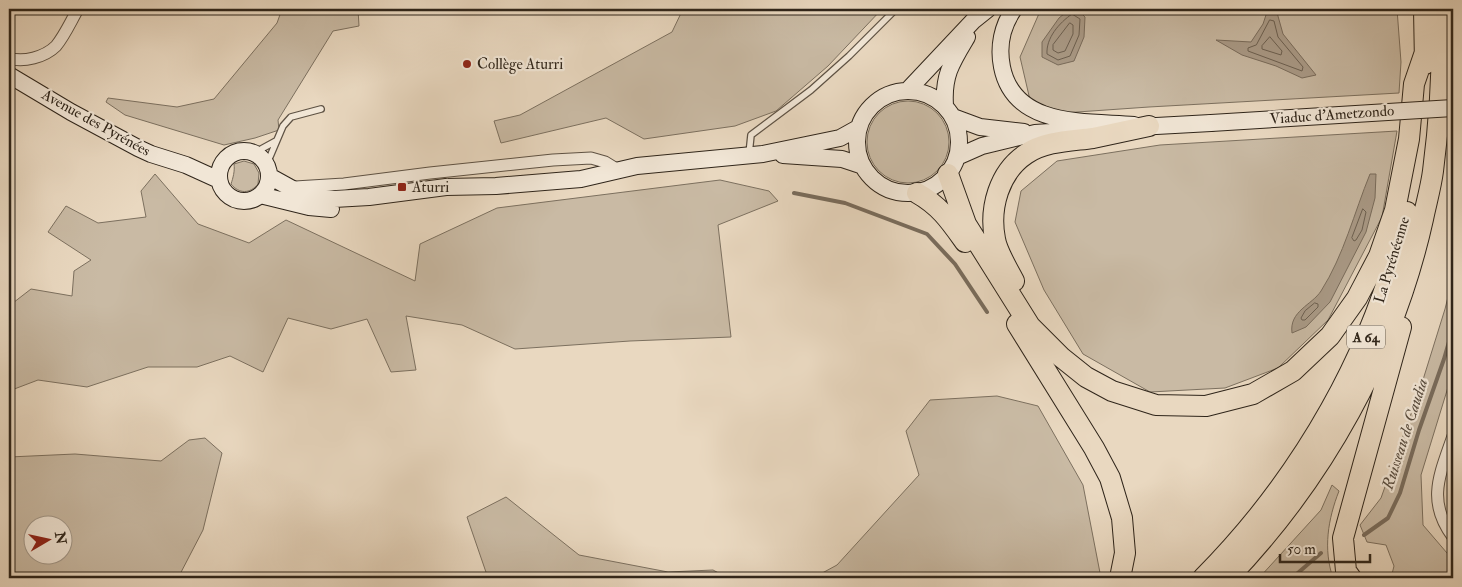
<svg xmlns="http://www.w3.org/2000/svg" width="1462" height="587" font-family="'IM FELL Double Pica',serif">
	<rect width="100%" height="100%" fill="#e9d8c0"/>
	<filter id="stains"><feTurbulence type="fractalNoise" baseFrequency=".004" numOctaves="4"/><feColorMatrix values="0 0 0 0 .2 0 0 0 0 .09 0 0 0 0 .02 0 0 0 .5 -.17"/></filter>
	<radialGradient id="worn" r=".72"><stop offset=".6" stop-color="#630" stop-opacity="0"/><stop offset="1" stop-color="#630" stop-opacity=".3"/></radialGradient>
	<path fill="#c9baa4" stroke="#7c705f" fill-rule="evenodd" d="M282 9H358L359 26 333 31 278 120 279 130 255 138 224 145 125 115 106 102 108 98 177 107 214 99 277 23Z
		M683 9H882L828 66 776 111 735 126 644 139 606 118 501 143 494 121 520 115 672 32Z
		M1041 9H1397L1401 62 1399 93 1149 107 1063 113 1030 100 1020 57Z
		M867 142a41 41 0 1 1 82 0a41 41 0 1 1-82 0Z
		M1397 131 1382 217 1328 320 1278 368 1225 388 1150 392 1083 354 1044 290 1015 222 1021 191 1057 161 1160 145Z
		M244 161 254 164 259 173 258 184C250 194 239 194 231 184 233 178 235 171 234 164Z
		M155 174 198 224 249 243 286 220 415 281 420 244 497 208 720 180 769 191 778 201 718 225 731 337 630 341 515 349 462 325 406 316 416 370 391 372 367 319 331 329 288 318 263 372 230 356 197 367H148L87 387 38 380 9 391V306L31 289 72 296 74 271 91 260 48 232 66 206 98 223 146 217 141 191Z
		M1453 277V371L1421 475 1423 525 1453 560V578H1391L1394 566 1386 545 1367 542 1360 525 1381 498 1422 383 1445 309Z
		M997 396 1038 406 1083 485 1101 578H813L837 565 919 475 906 431 930 400Z
		M205 438 222 453 203 530 178 578H9V457L75 454 161 461 189 440ZM32 524H62V554H32Z
		M1332 485 1339 491C1328 519 1323 549 1333 578H1259L1321 510Z
		M506 497 579 555 668 572 713 570 728 578H488L467 517Z"/>
	<path fill="#aa9b88" stroke="#796c5c" d="M1070 9 1080 12 1085 17 1084 37 1074 61 1058 65 1042 57V42L1059 18Z
		M1268 9H1276L1283 34 1316 75 1302 78 1276 66 1242 55 1216 40 1251 42 1263 24Z
		M1370 174H1376L1375 198 1366 232 1330 302 1306 327 1292 333C1289 311 1312 305 1321 291 1344 255 1354 213 1370 174Z"/>
	<g fill="none" stroke-linecap="round" stroke-linejoin="round">
		<path stroke="#6c6051" stroke-width="1" d="M1072 14 1080 19 1079 35 1070 56 1058 60 1047 54C1046 38 1059 23 1072 14Z
			M1270 20 1274 21 1278 37 1303 67 1302 71 1248 51V48L1256 45Z
			M1070 23 1073 25V34L1065 51 1058 53 1053 50V45Z
			M1270 37 1282 51 1281 55 1262 49V46Z
			M1363 209 1366 212 1362 230 1356 240 1354 241 1352 238Z
			M1315 303 1318 304V307L1305 320H1302L1301 318 1305 311Z"/>
		<path stroke="#796c5c" stroke-width="4" d="M794 193 845 203 927 234 955 264 987 312
			M1364 535 1388 518 1400 493 1419 430 1444 359 1453 328
			M1292 578 1321 553"/>
		<g stroke="#5e5244" stroke-width="8">
			<path id="service" d="M254 153 276 141
				M749 154 751 135 811 90 849 56 896 9
				M266 166 283 126 291 117 321 109"/>
		</g>
		<g stroke="#5e5244" stroke-width="13">
			<path id="minor" d="M9 58C23 63 45 57 56 46 65 35 71 21 78 9
				M295 187 344 184 430 173 553 160 591 158 605 162 618 170
				M1453 436C1440 474 1426 501 1453 537"/>
		</g>
		<g stroke="#2f251a" stroke-width="18">
			<path id="secondary" d="M1014 9C1002 26 998 47 1002 67 1014 128 1086 121 1134 125
				M9 75 71 112 138 148 151 154 186 165 219 180
				M908 90 973 21 988 9
				M857 142a51 51 0 1 1 102 0a51 51 0 1 1-102 0Z
				M945 105C943 75 952 62 967 37
				M953 117 980 127 1024 132
				M1138 127 1211 123
				M219 176a25 25 0 1 1 50 0a25 25 0 1 1-50 0Z
				M783 155 842 159 863 166
				M957 157 982 146 1035 133 1081 130
				M269 176 298 192 316 197 334 199 369 197 446 187 496 186 581 179 637 166 763 154 840 138 858 128
				M260 195 309 207 331 209"/>
		</g>
		<g stroke="#2f251a" stroke-width="22">
			<path id="motorway" d="M1424 9 1425 64
				M948 174 966 224 1030 326 1061 357 1086 377 1112 391 1156 405 1206 406 1253 394 1293 371 1330 336 1357 298 1379 256 1395 210 1409 139 1414 84 1425 52
				M917 193C940 206 950 221 965 242
				M1014 281C1008 269 997 252 995 239 989 208 999 172 1026 154 1045 141 1071 141 1093 138 1111 134 1130 130 1149 126
				M1017 324 1094 448 1110 478 1122 518 1125 553 1120 578
				M1203 578C1303 477 1375 351 1407 212
				M1228 578C1323 479 1393 354 1423 219 1426 204 1431 187 1433 171 1440 117 1443 63 1442 9
				M1351 578 1346 571 1343 538 1401 327"/>
		</g>
		<use href="#service" stroke="#f1e6d6" stroke-width="5.5"/>
		<use href="#minor" stroke="#f1e6d6" stroke-width="11"/>
		<use href="#secondary" stroke="#f1e6d6" stroke-width="16"/>
		<use href="#motorway" stroke="#e9d8c0" stroke-width="20"/>
		<g stroke="#2f251a" stroke-width="18" stroke-linecap="butt">
			<path id="secondary-bridge" d="M1211 123 1453 108"/>
		</g>
		<use href="#secondary-bridge" stroke="#f1e6d6" stroke-width="16"/>
	</g>
	<g fill="#8f2418" stroke="#f1e6d6" stroke-width="2">
		<circle cx="467" cy="64" r="5"/>
		<rect x="397" y="182" width="10" height="10" rx="2.5"/>
	</g>
	<g text-anchor="middle" dominant-baseline="central" stroke-width="4.5" stroke-linejoin="round" paint-order="stroke">
		<rect fill="#f1e6d6" stroke="#695f52" stroke-width="1" x="1347" y="325.5" width="38" height="23" rx="4"/>
		<g font-size="14" font-weight="bold" fill="#2f251a">
			<text x="1366" y="337">A 64</text>
		</g>
		<g font-size="15" fill="#2f251a" stroke="#f1e6d6" text-anchor="start">
			<text x="477" y="64">Collège Aturri</text>
			<text x="412" y="187">Aturri</text>
		</g>
		<g font-size="15" fill="#2f251a" stroke="#f1e6d6">
			<text transform="translate(1332 115) rotate(-4)">Viaduc d'Ametzondo</text>
			<text transform="translate(96 123) rotate(29)">Avenue des Pyrénées</text>
			<text transform="translate(1392 260) rotate(-73)">La Pyrénéenne</text>
		</g>
		<g font-size="16" font-style="italic" fill="#5a4e40" stroke="#f1e6d6">
			<text transform="translate(1405 434) rotate(-72)">Ruisseau de Caudia</text>
		</g>
	</g>
	<rect width="1462" height="587" fill="none" stroke="#e9d8c0" stroke-width="30"/>
	<rect x="10" y="10" width="1442" height="567" fill="none" stroke="#2f251a" stroke-width="2.5"/>
	<rect x="15" y="15" width="1432" height="557" fill="none" stroke="#2f251a"/>
	<g transform="translate(48 540) rotate(81)"><circle r="24" fill="#f1e6d6" stroke="#a3998b"/>
	<path d="M0-4L9 19L0 12L-9 19Z" fill="#8f2418"/>
	<text y="-8" font-size="14" font-weight="bold" text-anchor="middle" fill="#2f251a">N</text>
	</g>
	<path d="M1280 554v8h90v-8" fill="none" stroke="#2f251a" stroke-width="2.5"/>
	<text x="1287" y="554" font-size="15" fill="#2f251a" stroke="#f1e6d6" stroke-width="4" paint-order="stroke">50 m</text>
	<rect width="100%" height="100%" filter="url(#stains)"/>
	<rect width="100%" height="100%" fill="url(#worn)"/>
</svg>
